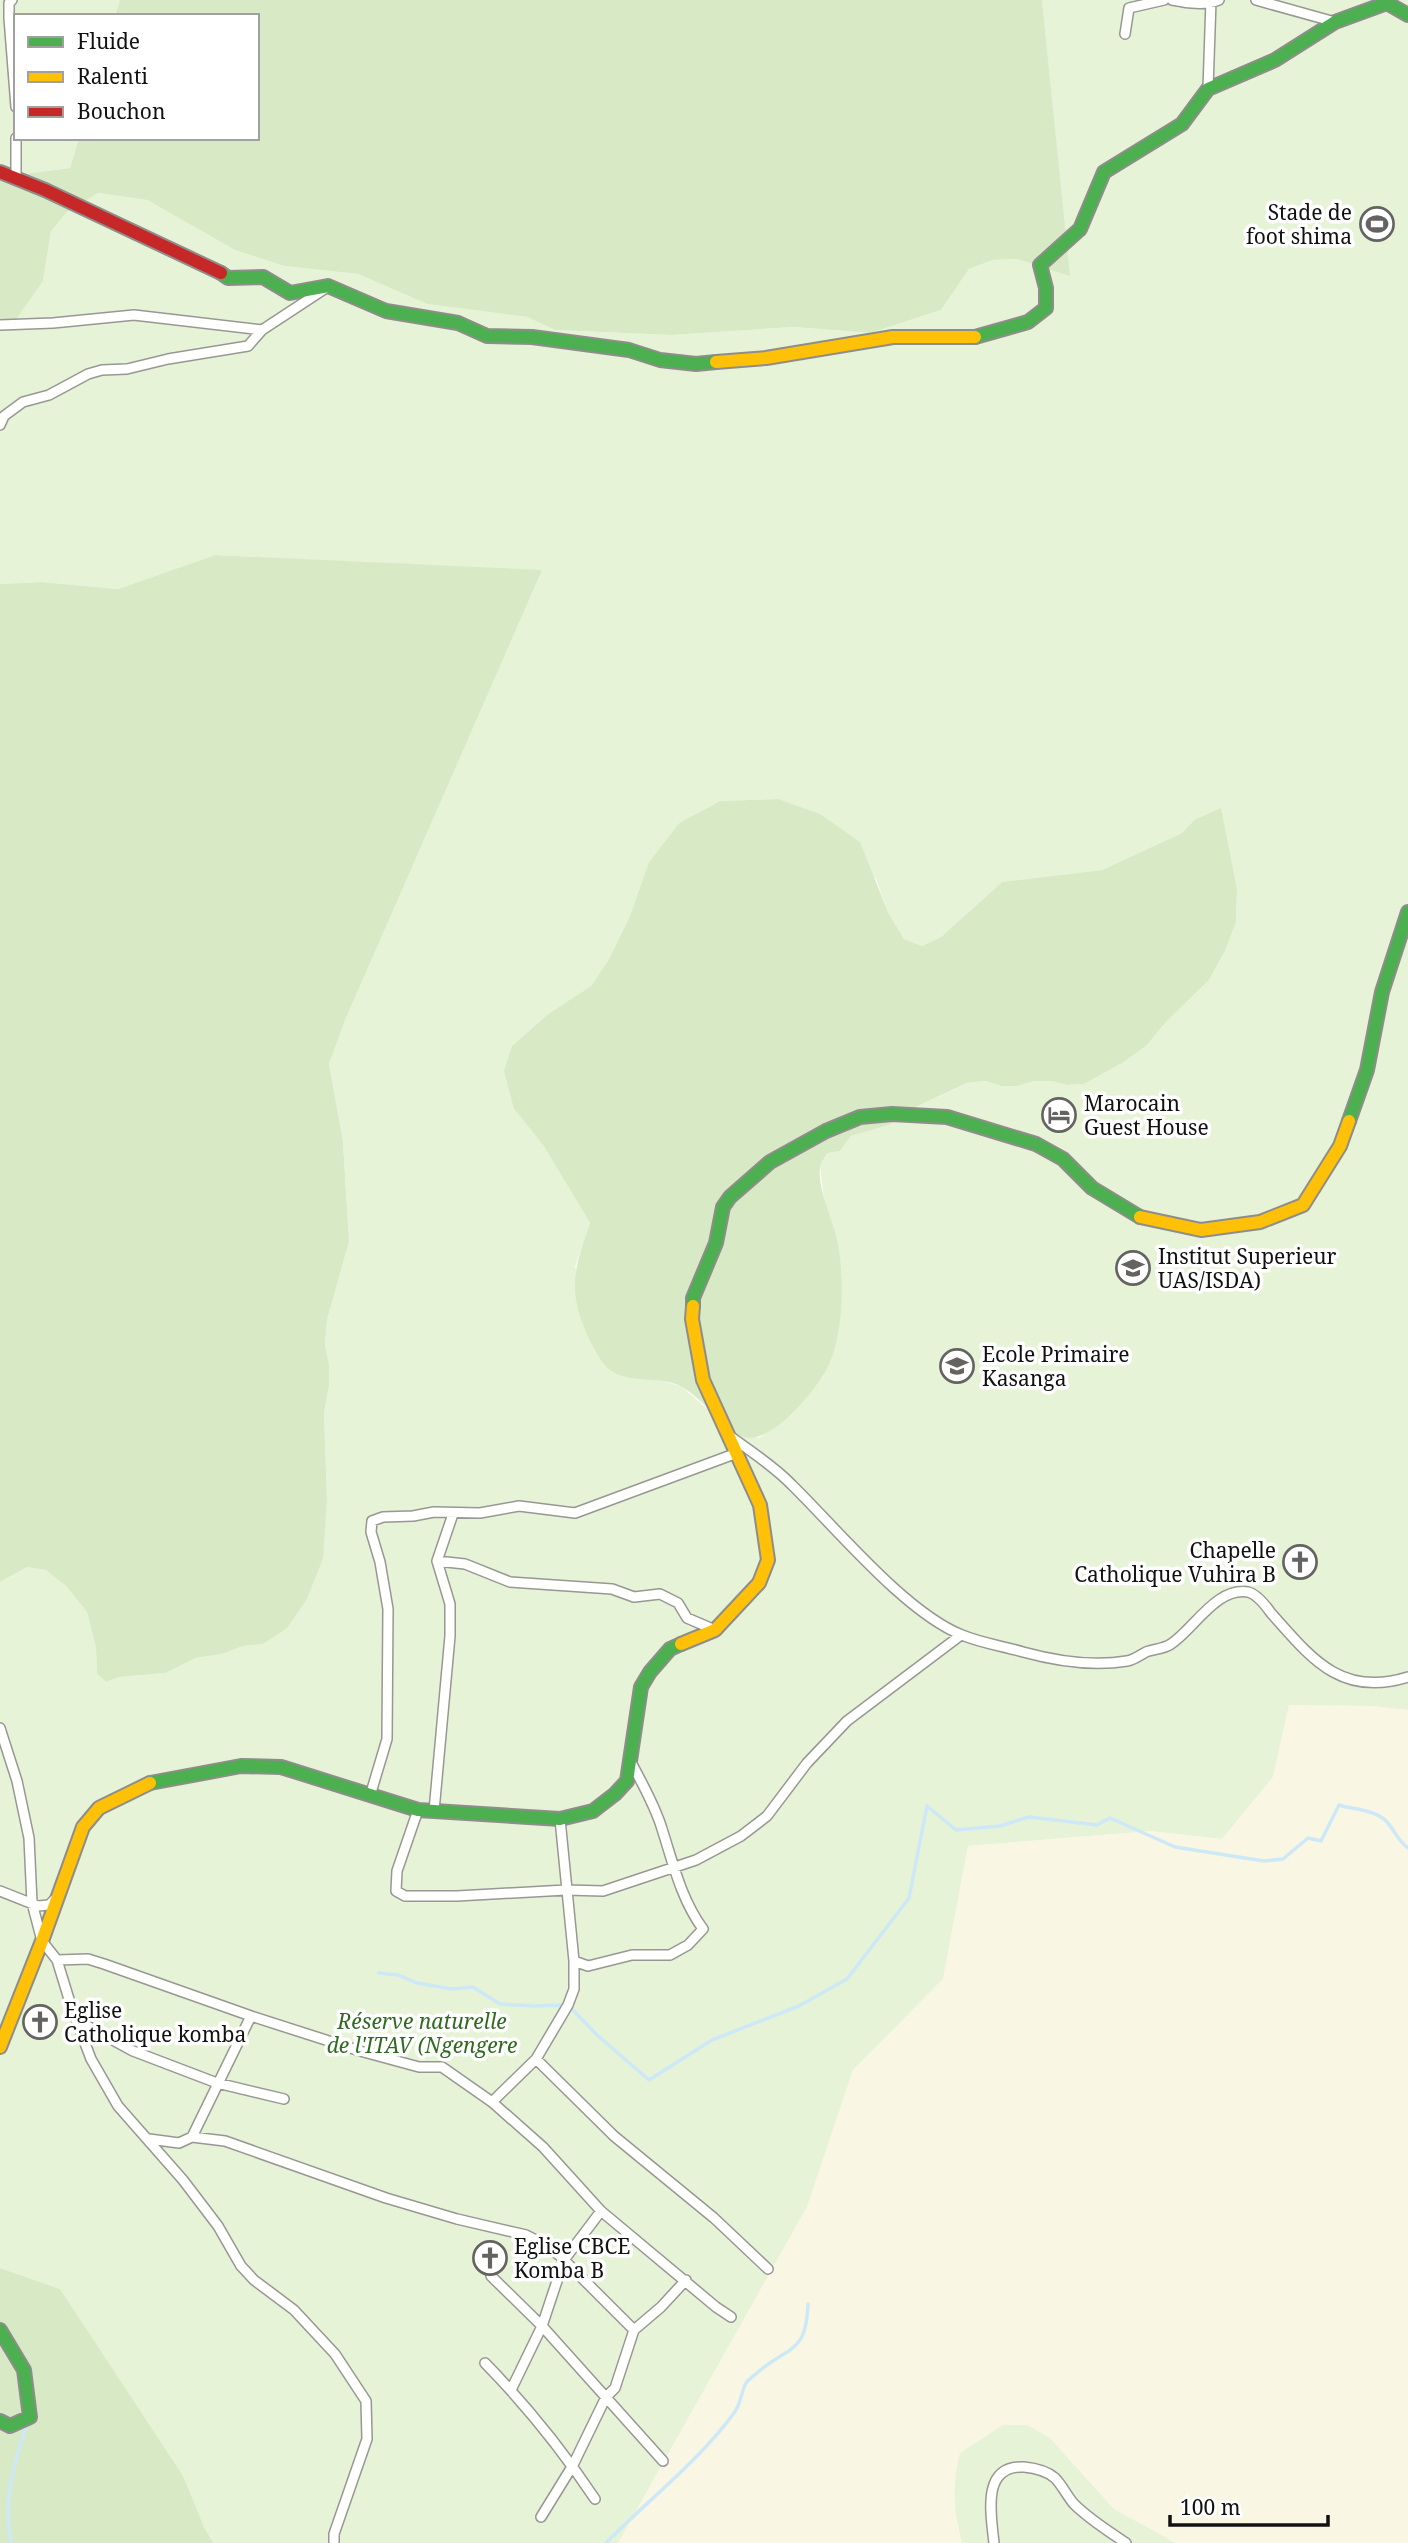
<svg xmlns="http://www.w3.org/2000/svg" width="1408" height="2543" font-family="'Noto Serif',serif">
	<rect width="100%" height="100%" fill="#fdfcf7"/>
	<path fill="#f9f7e4" d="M1289 1704 1371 1706 1408 1710V2543H1176L1114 2509 1050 2438 1003 2425 957 2527 962 2543H618L807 2207 853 2070 943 1979 968 1846 1151 1831 1222 1839 1273 1777Z"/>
	<path fill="#e7f3d7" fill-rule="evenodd" d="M0 0H120L115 16H16V138H79L70 168 0 177Z
		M1042 0H1408V1710L1371 1706 1289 1705 1273 1777 1222 1839 1151 1831 968 1846 943 1979 853 2070 807 2207 618 2543H214L60 2289 0 2268V1582L27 1567 47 1570 66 1586 87 1612 96 1648 97 1674 106 1682 119 1677 166 1673 196 1658 222 1654 243 1646 263 1644 327 1499 324 1413 329 1386V1364L325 1345 327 1320 349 1242 343 1141 329 1064 346 1018 541 571 215 555 118 589 42 582 0 584V323L43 281 51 231 67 212 98 193 147 200 235 250 284 266 358 274 427 304 527 317 555 330 670 335 794 327 870 333 941 310 969 269 993 260 1017 259 1069 275ZM778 799 876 879 888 912 904 939 922 946 941 937 1002 882 1102 870 1182 833 1194 820 1220 809 1237 889 1236 922 1225 951 1209 980 1166 1022 1146 1046 1124 1062 1084 1084 1067 1085 1051 1081H1034L1018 1086H1001L985 1081 968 1083 907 1111 889 1125 851 1136 840 1151 828 1153 820 1166 824 1200 838 1245 834 1347 823 1377 807 1397 791 1415 759 1438 725 1424 682 1387 655 1378H633L575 1267 590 1223 543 1145 514 1109 512 1046 548 1014 591 986 609 959 629 918 649 862 679 823 720 801Z
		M1003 2425H1027L1050 2438 1114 2509 1176 2543H962C953 2513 952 2482 960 2453Z"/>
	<path fill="#d8eac5" d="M120 0H1042L1070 276 1017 259 993 260 969 269 941 310 870 333 794 327 670 335 555 330 527 317 427 304 358 274 284 266 235 250 147 200 98 193 67 212 51 231 43 281 14 322 0 323V177L70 168 79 138H257V16H115Z
		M215 555 542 570 346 1018 329 1064 343 1141 349 1242 327 1320 325 1345 329 1364V1386L324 1413 327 1499 323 1558 307 1599 287 1628 263 1644 243 1646 222 1654 196 1658 166 1673 119 1677 106 1682 97 1674 96 1648 87 1612 66 1586 46 1570 27 1567 0 1582V584L42 582 118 589Z
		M778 799 820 814 860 842 888 912 904 939 922 946 941 937 1002 882 1102 870 1182 833 1194 820 1221 808 1237 889 1236 922 1225 951 1209 980 1166 1022 1146 1046 1124 1062 1084 1084 1067 1085 1051 1081H1034L1018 1086H1001L985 1081 967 1083 907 1111 889 1125 851 1136 840 1151 828 1153C825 1157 821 1163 820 1167 817 1189 834 1222 838 1244 845 1283 844 1346 821 1379 807 1399 766 1450 739 1435 718 1423 702 1398 682 1387 661 1375 636 1384 615 1373 604 1368 598 1355 592 1345 567 1294 572 1274 590 1223L543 1145 514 1109 504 1071 512 1046 548 1014 591 986 609 959 629 918 649 862 679 823 720 801Z
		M0 2268 60 2289 183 2476 204 2527 214 2543H0Z"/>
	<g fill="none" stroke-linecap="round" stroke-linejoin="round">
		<path stroke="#cde8f7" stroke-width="3.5" d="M927 1806 956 1830 1000 1826 1029 1817 1097 1825 1110 1818 1175 1847 1264 1861 1283 1859 1308 1838 1321 1841 1339 1805C1354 1810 1375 1809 1387 1822 1395 1831 1398 1841 1408 1848
			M379 1973 398 1975 417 1983 452 1989 473 1987 500 2004 535 2006 568 2005 597 2035 649 2080 712 2040 799 2006 847 1979 909 1898 927 1806
			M11 2543C3 2497 13 2465 28 2422
			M606 2543C648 2500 699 2461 734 2413 741 2404 741 2392 746 2383 749 2379 755 2375 758 2372 791 2345 806 2353 808 2304"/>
		<g stroke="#979795" stroke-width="12">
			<path id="street" d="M12 0 9 3V18L16 107
				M1172 0C1188 3 1204 6 1219 0
				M1256 0 1335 22
				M1125 34 1129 8 1164 0
				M1208 89 1211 0
				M16 138V177
				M0 325 53 323 134 315 262 330
				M0 425 4 416 23 402 49 395 88 374 102 370 127 369 168 359 248 346 262 330 326 288
				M730 1436C750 1451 774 1466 792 1485 836 1528 906 1613 962 1635 981 1643 1003 1646 1023 1652 1056 1661 1092 1667 1127 1661 1134 1660 1140 1655 1146 1652 1154 1649 1164 1649 1171 1644 1194 1629 1216 1587 1248 1592 1257 1594 1266 1606 1271 1613 1311 1658 1341 1698 1408 1677
				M437 1561 465 1564 510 1582 612 1589 634 1597 660 1594 678 1603 687 1618 715 1630
				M0 1728 17 1781 29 1838 32 1903 42 1941 57 1960 72 2009 91 2059 118 2106 183 2180 218 2226 241 2266 254 2280 294 2310 335 2354 366 2401 367 2439 334 2534V2543
				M370 1796 387 1739 388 1609 380 1562 371 1532 372 1521 383 1517 413 1516 434 1512 480 1513 519 1506 575 1513 737 1453
				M418 1810 397 1871 396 1891 405 1896H457L566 1890 603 1891 696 1860 741 1836 767 1816 807 1763 847 1721 961 1635
				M434 1811 450 1636V1604L437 1561 453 1514
				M0 1891 38 1906 49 1905 56 1898
				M57 1960 88 1959 104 1964 251 2016 360 2051 419 2067H442L492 2102 543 2147 601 2211 716 2307 731 2317
				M574 1961 588 1966 632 1955H670L688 1945 703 1929C681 1899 673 1863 662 1829 655 1805 641 1782 630 1760
				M78 2021 133 2051 217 2083 284 2099
				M536 2059 614 2136 714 2218 768 2269
				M492 2102 536 2059 568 2005 574 1989V1961L560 1819
				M192 2137 251 2016
				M149 2139 179 2143 192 2137 225 2141 386 2198 457 2219 526 2235 544 2244 560 2256 634 2330
				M491 2276 542 2326 663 2461
				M485 2363C526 2405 563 2451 595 2499
				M511 2390 542 2326 564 2260 601 2211
				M541 2517 573 2465 606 2397 615 2388 634 2330 661 2307 686 2280
				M994 2543C991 2514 981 2465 1024 2467 1034 2468 1047 2471 1055 2478 1062 2485 1067 2496 1074 2504 1089 2519 1108 2531 1126 2543"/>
		</g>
		<g stroke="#8e8d8b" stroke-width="16">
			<path id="fast" d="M221 273 228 278 263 277 290 293 328 286 386 311 458 323 487 336 532 337 629 350 660 360 696 364 716 362
				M975 337 1028 322 1046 308V288L1040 265 1080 229 1104 172 1182 124 1208 89 1275 60 1335 22 1387 3 1408 15
				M1349 1121 1367 1070 1382 992 1408 912
				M693 1306V1298L716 1243 723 1207 730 1197 770 1162 826 1131 860 1117 892 1114 947 1117 1036 1144 1063 1159 1092 1188 1140 1217
				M150 1783 241 1766 281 1767 418 1810 560 1819 593 1811 615 1794 627 1781 641 1687 650 1672 670 1649 681 1644
				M0 2330 24 2370 30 2417 10 2426 0 2421"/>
		</g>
		<g stroke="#8e8d8b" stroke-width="16">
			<path id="slow" d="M716 362 766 358 893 337H975
				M1140 1217 1201 1230 1260 1222 1303 1205 1340 1146 1349 1121
				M681 1644 715 1630 759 1583 768 1560 760 1505 703 1380 692 1319 693 1306
				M0 2047 42 1941 83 1827 99 1808 150 1783"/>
		</g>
		<g stroke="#8e8d8b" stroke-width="16">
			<path id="jam" d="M0 172 45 190 221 273"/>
		</g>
		<use href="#street" stroke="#fffffe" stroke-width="9"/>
		<use href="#fast" stroke="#4caf50" stroke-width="12"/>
		<use href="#slow" stroke="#ffc107" stroke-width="12"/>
		<use href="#jam" stroke="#c62828" stroke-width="12"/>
	</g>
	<defs>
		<g id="stadium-ring" transform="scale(1.75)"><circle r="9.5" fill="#fff" stroke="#646362" stroke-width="1.5"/><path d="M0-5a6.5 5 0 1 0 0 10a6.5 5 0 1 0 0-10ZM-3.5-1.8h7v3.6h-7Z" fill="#646362"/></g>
		<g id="hotel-ring" transform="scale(1.75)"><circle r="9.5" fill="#fff" stroke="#646362" stroke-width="1.5"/><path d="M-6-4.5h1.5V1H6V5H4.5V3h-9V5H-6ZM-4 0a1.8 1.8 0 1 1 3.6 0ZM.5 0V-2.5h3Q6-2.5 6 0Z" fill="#646362"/></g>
		<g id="university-ring" transform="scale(1.75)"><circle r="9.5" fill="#fff" stroke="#646362" stroke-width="1.5"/><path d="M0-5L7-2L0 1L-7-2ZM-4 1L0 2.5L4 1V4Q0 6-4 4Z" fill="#646362"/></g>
		<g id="school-ring" transform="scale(1.75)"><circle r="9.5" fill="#fff" stroke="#646362" stroke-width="1.5"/><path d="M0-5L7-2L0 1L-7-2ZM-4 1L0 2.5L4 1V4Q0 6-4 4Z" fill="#646362"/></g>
		<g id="church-ring" transform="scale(1.75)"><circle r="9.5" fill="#fff" stroke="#646362" stroke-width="1.5"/><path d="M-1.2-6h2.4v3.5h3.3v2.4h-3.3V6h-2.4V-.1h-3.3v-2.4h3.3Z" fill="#646362"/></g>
	</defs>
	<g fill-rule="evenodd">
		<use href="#stadium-ring" x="1377" y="224"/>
		<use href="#hotel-ring" x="1059" y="1115"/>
		<use href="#university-ring" x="1133" y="1268"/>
		<use href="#school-ring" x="957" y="1366"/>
		<use href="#church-ring" x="1300" y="1562"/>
		<use href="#church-ring" x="40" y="2022"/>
		<use href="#church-ring" x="490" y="2258"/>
	</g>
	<g text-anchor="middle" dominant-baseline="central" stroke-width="7" stroke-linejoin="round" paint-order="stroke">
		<g font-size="21" fill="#111" stroke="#fff" text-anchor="start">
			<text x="1352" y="212" text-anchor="end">Stade de<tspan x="1352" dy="24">foot shima</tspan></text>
			<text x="1084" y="1103">Marocain<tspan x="1084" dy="24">Guest House</tspan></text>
			<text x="1158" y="1256">Institut Superieur<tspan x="1158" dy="24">UAS/ISDA)</tspan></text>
			<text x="982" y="1354">Ecole Primaire<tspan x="982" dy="24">Kasanga</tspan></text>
			<text x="1276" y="1550" text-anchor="end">Chapelle<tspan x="1276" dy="24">Catholique Vuhira B</tspan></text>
			<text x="64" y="2010">Eglise<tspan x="64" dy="24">Catholique komba</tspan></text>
			<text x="514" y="2246">Eglise CBCE<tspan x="514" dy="24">Komba B</tspan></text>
		</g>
		<g font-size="21" font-style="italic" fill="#2f6b1f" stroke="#fff">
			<text x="422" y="2021">Réserve naturelle<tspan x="422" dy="24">de l'ITAV (Ngengere</tspan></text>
		</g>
	</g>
	<rect x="14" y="14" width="245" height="126" fill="#ffffff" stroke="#a0a0a0" stroke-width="2"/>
	<rect x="28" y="37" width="35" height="10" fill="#4caf50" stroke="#a0a0a0" stroke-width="2"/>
	<text x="77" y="49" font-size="21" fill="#111111">Fluide</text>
	<rect x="28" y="72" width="35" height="10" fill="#ffc107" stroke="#a0a0a0" stroke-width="2"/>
	<text x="77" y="84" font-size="21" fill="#111111">Ralenti</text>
	<rect x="28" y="107" width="35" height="10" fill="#c62828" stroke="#a0a0a0" stroke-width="2"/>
	<text x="77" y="119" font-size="21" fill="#111111">Bouchon</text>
	<path d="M1170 2515v10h158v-10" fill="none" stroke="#111111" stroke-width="3.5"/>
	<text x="1180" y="2515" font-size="21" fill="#111111" stroke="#ffffff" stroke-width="5" paint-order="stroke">100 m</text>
</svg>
